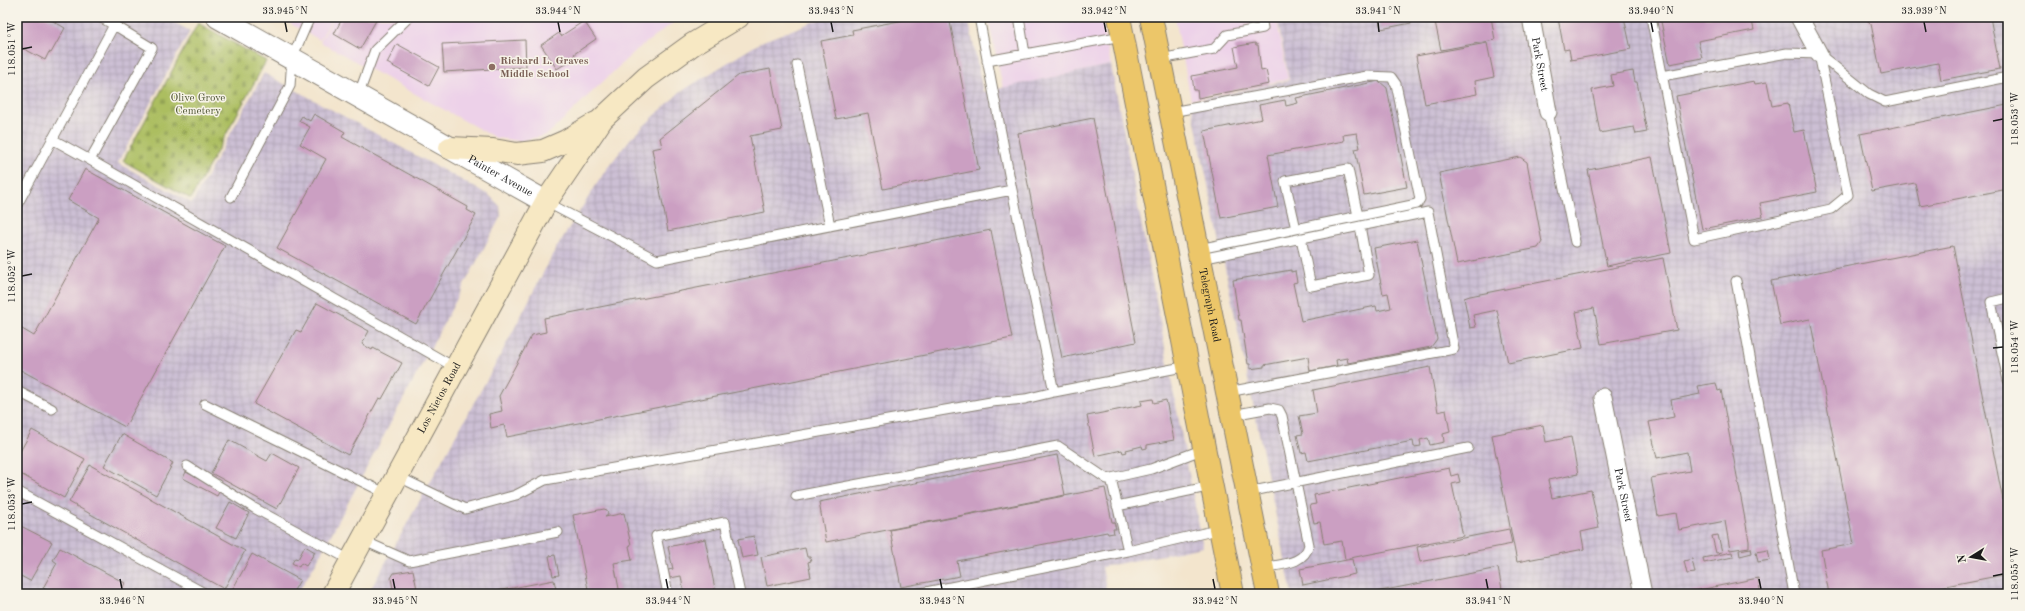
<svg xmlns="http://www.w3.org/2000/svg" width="2025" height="611" font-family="'Old Standard TT',serif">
	<defs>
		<pattern id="industrial-grid" width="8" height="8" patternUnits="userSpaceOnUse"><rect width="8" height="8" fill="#ccbfd4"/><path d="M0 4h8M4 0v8" fill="none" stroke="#afa4b5"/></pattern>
		<pattern id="cemetery-stones" width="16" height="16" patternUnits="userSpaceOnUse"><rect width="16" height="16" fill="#acbe61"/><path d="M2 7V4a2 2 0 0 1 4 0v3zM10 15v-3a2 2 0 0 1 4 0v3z" fill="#93a354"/></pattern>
	</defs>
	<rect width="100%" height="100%" fill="#f7f3e8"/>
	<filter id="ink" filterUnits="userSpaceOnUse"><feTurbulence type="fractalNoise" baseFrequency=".025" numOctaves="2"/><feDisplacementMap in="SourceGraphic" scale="8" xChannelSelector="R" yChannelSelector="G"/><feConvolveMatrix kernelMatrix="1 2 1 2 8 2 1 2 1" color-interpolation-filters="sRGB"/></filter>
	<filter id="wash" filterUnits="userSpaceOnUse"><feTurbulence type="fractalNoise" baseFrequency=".012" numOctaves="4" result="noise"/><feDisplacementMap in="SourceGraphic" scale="16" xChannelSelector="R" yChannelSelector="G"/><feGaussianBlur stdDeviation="0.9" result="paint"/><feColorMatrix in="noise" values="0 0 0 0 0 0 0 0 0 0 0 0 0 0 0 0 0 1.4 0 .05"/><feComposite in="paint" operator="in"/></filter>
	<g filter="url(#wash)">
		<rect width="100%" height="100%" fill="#f3e5cd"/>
		<path fill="#edd1e9" d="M278 17H333L320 40Z
			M334 17H681L635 51 547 135 520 141 496 138 320 42Z
			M988 17H1101L1111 65 1003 88Z
			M1175 17H1276L1288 79 1191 100Z"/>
		<path fill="url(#industrial-grid)" d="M17 17H164L190 31 118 163 192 203 264 73 489 195 500 206 501 216 317 561 297 594H17Z
			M826 17H968L983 92 1111 65 1203 547 1102 567 1107 594H368L501 354 555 250 605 171 631 138 679 93 727 63 763 41Z
			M1277 17H2008V594H1292L1191 102 1289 80Z"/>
		<path fill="url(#cemetery-stones)" stroke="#646d3e" d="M198 23 266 61 191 199 123 161Z"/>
		<g id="blocks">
			<path fill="#cb9fc2" d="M17 17H46L65 28 51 53 49 52 45 60 17 45Z
				M343 17H378L360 49 334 34Z
				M920 17H949L979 170 883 189 868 113 836 119 821 41 853 35 852 30Z
				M1067 17H1081V18L1068 20Z
				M1298 17H1309V18L1299 20Z
				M1378 17H1410L1411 23 1381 29Z
				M1434 17H1491L1495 40 1441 50Z
				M1565 17H1624L1631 49 1571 60 1569 49 1564 50 1558 18Z
				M1660 17H1751L1754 30 1698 41 1702 58 1670 64Z
				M1864 17H1990L2000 69 1941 80 1938 63 1881 74 1871 24Z
				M584 21 596 39 574 54 576 57 557 69 541 45 559 33 561 36Z
				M525 40 526 67 444 72 442 44Z
				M1255 43 1256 45H1258L1261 71 1266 70 1269 84 1198 98 1197 90H1194L1192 76 1238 67 1234 47Z
				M1487 43 1494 77 1475 81 1477 94 1425 104 1416 56Z
				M397 44 439 67 429 86 387 63Z
				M770 69 782 130 750 136 765 212 668 231 652 149 662 147 660 138 739 75Z
				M1633 71 1635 82H1637L1647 132 1636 134 1634 127 1600 133 1592 90 1613 86 1611 75Z
				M1379 81 1387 88 1407 187 1364 195 1355 149 1360 148 1357 133 1343 135 1344 141 1268 155 1278 207 1221 218 1204 131 1262 119 1259 105 1285 100 1286 106 1298 103 1296 98Z
				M1754 81 1755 84 1767 82 1772 106 1788 103 1794 132 1804 130 1817 192 1760 203 1763 217 1702 229 1676 96Z
				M2007 105 2008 189 1920 206 1915 183 1872 191 1860 134Z
				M314 114 345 132 342 137 468 207 467 210 476 215 416 324 277 248 326 159 300 144 310 127 299 121 302 116 310 121Z
				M1093 118 1136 342 1062 358 1018 133Z
				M1520 157 1527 162 1542 242 1538 248 1457 264 1439 173Z
				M1652 157 1671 253 1607 266 1588 170Z
				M85 169 225 246 125 427 17 368V326L34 336 99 218 68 200Z
				M991 230 1012 338 507 437 504 425 491 428 489 414 502 411 499 396 532 335 546 332 544 318Z
				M1417 240 1437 339 1431 347 1348 363 1347 358 1336 360 1337 366 1310 371 1308 357 1264 365V367L1250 369V364H1248L1241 320H1239L1238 314 1233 280 1291 270V272L1295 271 1297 282 1293 283 1301 321 1376 306 1377 311 1391 308 1388 293 1383 294 1374 248Z
				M1953 246 2008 526V574L1904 594H1829L1821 550 1854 544 1810 319 1780 325 1771 281Z
				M1663 258 1677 330 1601 344 1594 308 1576 312 1583 348 1508 363 1497 310 1473 315 1476 327 1470 328 1464 298 1470 296Z
				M317 303 369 331 362 344 372 350 373 348 402 363 382 399 379 398 348 455 254 404 296 330 301 332Z
				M1430 367 1438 412 1446 410 1450 432 1443 434 1444 442 1430 445 1428 438 1420 440 1421 446 1414 447 1413 441 1308 461 1306 452 1301 453 1297 435 1303 434 1299 416 1317 413 1313 390Z
				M1716 383 1718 391 1721 390 1749 541V547L1730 550 1725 521 1679 530 1676 513 1658 516 1651 478 1690 471 1687 452 1657 458 1649 422 1674 417 1671 400 1700 394 1698 386Z
				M1153 399 1154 403 1166 400 1174 440 1147 445V448L1143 449 1142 446 1126 450 1127 452 1123 453 1122 450 1095 456 1087 416 1142 405 1141 401Z
				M1543 425 1546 442 1571 437 1578 474 1548 480 1552 498 1591 490 1599 528 1581 532 1584 549 1517 562 1492 435Z
				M32 430 85 459 64 498 17 472V457Z
				M122 434 173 463 156 495 104 466Z
				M229 440 267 461 272 453 299 468 277 509 211 473Z
				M1057 455 1065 495 826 542 819 502Z
				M90 465 245 551 224 589 69 502Z
				M1449 468 1451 476 1458 474 1460 482 1452 484 1463 536 1345 559 1342 541 1324 544 1320 522 1314 523 1310 505 1316 504 1314 495Z
				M186 472 220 490 217 496 183 478Z
				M1105 488 1112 522H1114L1116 529H1113L1114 533 1108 534 1107 532 957 561 960 576 901 587 890 530Z
				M230 502 249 513 236 538 216 528Z
				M604 509 607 510 608 515 605 517 624 513 631 545 629 546 632 560 614 563 620 594H589L573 515Z
				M19 525 52 542 30 581 17 574V530Z
				M1509 529 1512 544 1420 562 1417 547Z
				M1718 535 1722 552 1716 553 1712 536Z
				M754 536 758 555 742 558 738 539Z
				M705 539 716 594H684L681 576 670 578 668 570 673 569 668 547Z
				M305 546 315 552 306 566 301 563 299 567 292 563 295 558 298 559Z
				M60 548 125 583 119 594H53L43 588 57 563 53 560Z
				M805 548 807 557H810L811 561 808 562 811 577 767 586 761 557Z
				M1751 548 1752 553 1740 556 1739 550Z
				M1768 550 1770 560 1758 562 1756 552Z
				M1732 552 1733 557 1704 563 1703 558Z
				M252 554 300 580 292 594H230Z
				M555 555 559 575 553 576 549 556Z
				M1352 559 1355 574 1303 585 1300 569Z
				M1692 559 1695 573 1687 574 1684 561Z
				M1498 568 1503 594H1370V593Z
				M413 570 418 594H394L391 578 394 573Z
				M1758 578 1761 594H1684V593Z
				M554 580 557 594H486V593Z
				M795 588 796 594H782L781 592Z
				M138 590 146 594H136Z"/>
		</g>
	</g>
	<g filter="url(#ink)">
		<use href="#blocks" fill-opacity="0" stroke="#888074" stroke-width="1"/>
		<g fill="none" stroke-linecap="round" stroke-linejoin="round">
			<g stroke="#888074" stroke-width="11">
				<path id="service" d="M100 17 114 25 118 17
					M979 17 1012 190
					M1019 17 1025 54
					M1651 17 1694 239 1831 209 1848 195 1819 54
					M1160 59 1214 49 1227 35 1263 28 1261 17
					M987 61 1122 36
					M797 65 830 226
					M1662 76 1787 53 1819 54 1869 94 1885 102 2008 77
					M358 96 375 50 409 17
					M1171 112 1367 76 1391 77 1396 84 1420 199 1417 204 1199 249
					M1548 112 1575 242
					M52 139 90 160
					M231 197 290 86 292 58 310 17
					M546 202 657 260 1012 190 1054 392 1188 366
					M17 205 114 25 152 48 90 160 456 368
					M1296 229 1285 181 1348 169 1358 216
					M1301 238 1311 286 1369 275 1360 226
					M1201 259 1428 212 1454 349 1228 392
					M1736 281 1794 594
					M2008 298 1991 302 2008 380
					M17 391 52 409
					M205 404 387 494
					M1232 415 1270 408 1279 410 1282 416 1309 545C1304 565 1280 564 1263 568
					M187 466 254 508 350 560
					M397 476 465 509 516 495 545 480 991 402 1025 399 1054 392
					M1111 478 1128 551
					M17 491 206 594
					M1248 492 1468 448
					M796 496 1058 446 1107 479 1151 469 1204 449
					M1117 506 1212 486
					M362 540 409 561 558 532
					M668 594 656 536 725 522 740 594
					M916 594 1128 551 1221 529"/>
			</g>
			<g stroke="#888074" stroke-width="19">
				<g id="minor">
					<path id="s1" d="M1531 17 1548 112"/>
					<path d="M1799 17 1819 54"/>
					<path id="s2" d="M1603 397 1643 594"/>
				</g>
			</g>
			<g stroke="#888074" stroke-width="24">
				<g id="tertiary">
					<path id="s3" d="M218 17 546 202"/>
				</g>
			</g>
			<g stroke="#888074" stroke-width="24">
				<g id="secondary">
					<path d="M450 148 493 150 517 154 543 151 566 141 596 123"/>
					<path id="s4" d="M333 594 546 202 602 119 646 78 693 44 738 17"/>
				</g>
			</g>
			<g stroke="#888074" stroke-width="24">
				<g id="primary">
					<path d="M1119 17 1233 594"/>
					<path id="s5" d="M1151 17 1268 594"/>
				</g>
			</g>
			<use href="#service" stroke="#fff" stroke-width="9"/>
			<use href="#minor" stroke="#fff" stroke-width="17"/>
			<use href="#tertiary" stroke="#fff" stroke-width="22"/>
			<use href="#secondary" stroke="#f7e8c3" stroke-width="22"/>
			<use href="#primary" stroke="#ecc669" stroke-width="22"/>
		</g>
	</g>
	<path fill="none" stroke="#1c1c1c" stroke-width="1.5" d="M285 22 287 32M558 22 560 32M831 22 833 32M1104 22 1106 32M1378 22 1379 32M1651 22 1653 32M1924 22 1926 32M22 49 32 47M1993 121 2003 119M22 276 32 274M1993 348 2003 347M22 504 32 502M1993 576 2003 574M120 579 122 589M393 579 395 589M666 579 668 589M940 579 942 589M1213 579 1215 589M1486 579 1488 589M1759 579 1761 589"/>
	<circle fill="#8d6e63" stroke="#f7f3e8" stroke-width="1.5" cx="492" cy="67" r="4"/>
	<g text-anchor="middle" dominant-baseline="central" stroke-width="3" stroke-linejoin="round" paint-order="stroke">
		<g font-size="11" font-weight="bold" fill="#785e54" stroke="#f7f3e8" text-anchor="start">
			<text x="500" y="61">Richard L. Graves<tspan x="500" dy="13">Middle School</tspan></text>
		</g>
		<g font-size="11" fill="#1c1c1c" stroke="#f7f3e8">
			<text stroke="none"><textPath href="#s1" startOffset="48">Park Street</textPath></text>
			<text stroke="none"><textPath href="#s3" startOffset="324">Painter Avenue</textPath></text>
			<text stroke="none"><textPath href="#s5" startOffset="294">Telegraph Road</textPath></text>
			<text stroke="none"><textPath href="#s4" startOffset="223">Los Nietos Road</textPath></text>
			<text stroke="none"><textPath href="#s2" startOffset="100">Park Street</textPath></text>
		</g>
		<g font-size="11" fill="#4e5534" stroke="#f7f3e8">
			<text x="198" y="98">Olive Grove<tspan x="198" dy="13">Cemetery</tspan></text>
		</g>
	</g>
	<rect width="2025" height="611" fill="none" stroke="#f7f3e8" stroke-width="44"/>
	<g transform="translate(1971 557) rotate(259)" stroke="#f7f3e8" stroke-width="3" paint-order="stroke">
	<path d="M0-3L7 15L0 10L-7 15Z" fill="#1c1c1c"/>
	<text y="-6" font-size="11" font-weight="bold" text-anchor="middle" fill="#1c1c1c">N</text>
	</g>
	<rect x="22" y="22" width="1981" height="567" fill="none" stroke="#1c1c1c" stroke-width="1.5"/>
	<g font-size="10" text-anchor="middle" fill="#1c1c1c">
		<text x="285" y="14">33.945°N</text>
		<text x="558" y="14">33.944°N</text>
		<text x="831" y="14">33.943°N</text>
		<text x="1104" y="14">33.942°N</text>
		<text x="1378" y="14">33.941°N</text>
		<text x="1651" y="14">33.940°N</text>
		<text x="1924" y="14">33.939°N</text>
		<text transform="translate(11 49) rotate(-90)" y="4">118.051°W</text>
		<text transform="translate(2014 119) rotate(-90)" y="4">118.053°W</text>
		<text transform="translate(11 276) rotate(-90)" y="4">118.052°W</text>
		<text transform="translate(2014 347) rotate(-90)" y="4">118.054°W</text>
		<text transform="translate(11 504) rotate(-90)" y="4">118.053°W</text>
		<text transform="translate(2014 574) rotate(-90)" y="4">118.055°W</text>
		<text x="122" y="604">33.946°N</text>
		<text x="395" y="604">33.945°N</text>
		<text x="668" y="604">33.944°N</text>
		<text x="942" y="604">33.943°N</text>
		<text x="1215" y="604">33.942°N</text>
		<text x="1488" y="604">33.941°N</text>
		<text x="1761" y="604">33.940°N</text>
	</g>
</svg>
